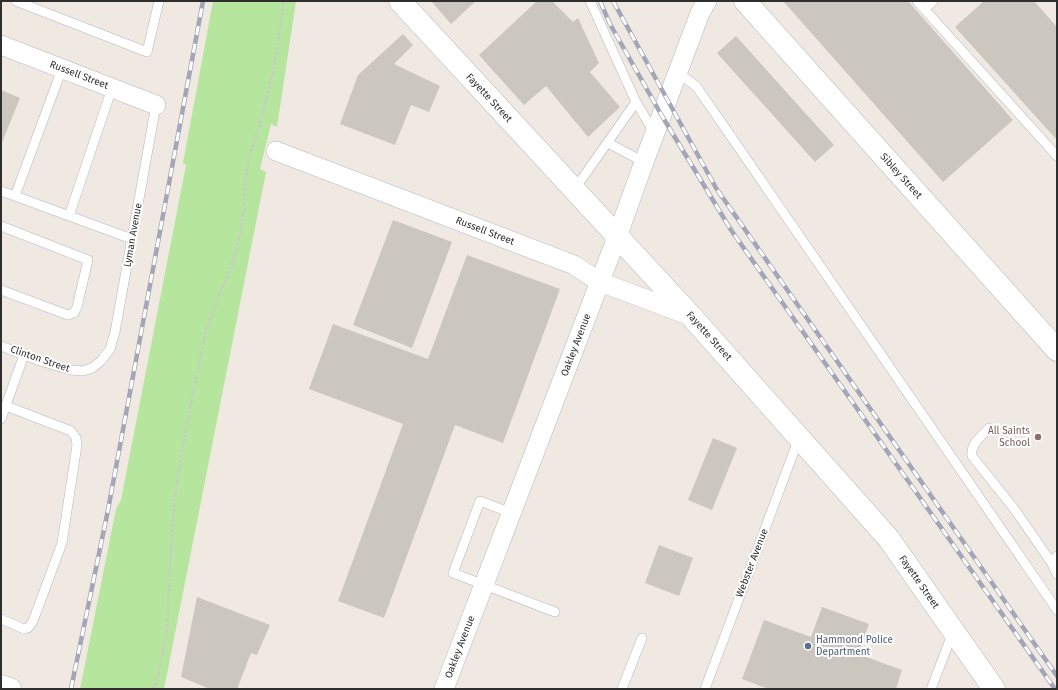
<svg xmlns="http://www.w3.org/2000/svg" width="1058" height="690" font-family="'Fira Sans',sans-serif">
	<rect width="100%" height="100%" fill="#efe9e1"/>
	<path fill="#b6e59e" d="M213 1H296L277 127 271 124 260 169 266 172 164 689H80L116 509 121 500 186 165 183 163Z"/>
	<path fill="#cbc7bf" d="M431 1H476L451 24Z
		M537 1H552L573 22 578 18 599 63 590 72 620 107 588 137 546 86 524 105 479 55Z
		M783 1H908L1013 120 943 182Z
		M984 1H1034L1057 27V140L955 27Z
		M403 34 413 45 394 64 440 86 429 112 411 105 395 145 340 124 358 75Z
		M736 36 834 145 815 162 717 53Z
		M1 90 20 98 1 145Z
		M393 220 452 242 412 348 353 325Z
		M467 255 560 289 503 443 455 425 384 618 338 601 403 424 309 389 333 324 428 359Z
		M713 438 737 448 712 510 688 500Z
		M659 545 693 558 679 596 645 583Z
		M197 597 270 625 257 655 251 653 237 689H210L181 677Z
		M822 607 869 624 858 654 902 670 896 689H769L742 679 764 620 811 637Z"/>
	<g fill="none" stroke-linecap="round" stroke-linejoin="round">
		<g stroke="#b4b7c1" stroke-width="10">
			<path id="service" d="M16 1 147 52 159 1
				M917 1 1057 156
				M925 9 933 1
				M62 69 15 196 132 239
				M678 73 696 86 710 106 1057 610
				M636 102 655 134
				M608 143 644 162
				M574 190 636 102 590 1
				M1 191 15 196
				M69 216 112 88
				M1 226 88 260 77 307 74 313 68 315 1 290
				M1 346 40 361 71 370 83 371 92 368 101 361 110 349 115 332 156 105
				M1 419 24 355
				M989 428C982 436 970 444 972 456L1015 510 1051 562 1057 556
				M511 513 480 501 453 573 555 612
				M1051 562 1057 574
				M1 619 24 629 28 628 33 621 62 543 77 445 76 438 71 431 6 406
				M622 689 642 638
				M705 689 799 438
				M931 689 953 632"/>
		</g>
		<g stroke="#b4b7c1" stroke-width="20">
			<path id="minor" d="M1 45 156 105
				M276 151 574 265 600 282 691 316
				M444 689 617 237 644 162 700 13 707 1"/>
		</g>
		<g stroke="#b4b7c1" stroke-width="23">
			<path id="tertiary" d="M400 1 691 316 889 539 994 689
				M1 686 10 689"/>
		</g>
		<g stroke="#b4b7c1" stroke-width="23">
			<path id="secondary" d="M745 1 1057 350"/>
		</g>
		<path stroke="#c9c9c9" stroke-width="2.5" stroke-dasharray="3 2" stroke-linecap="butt" d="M152 689 155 686 158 676 167 630 172 531 175 496 183 444 205 335 215 306 233 262 240 234 244 209 245 182 249 158 260 124 274 69 284 1"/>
		<use href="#service" stroke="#fff" stroke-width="9"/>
		<use href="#minor" stroke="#fff" stroke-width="19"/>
		<use href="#tertiary" stroke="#fff" stroke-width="22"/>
		<use href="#secondary" stroke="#fff" stroke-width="22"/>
		<g stroke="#a3a6b8" stroke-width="4.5">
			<path id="rail" d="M600 1 610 24 662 116 731 230 1055 689
				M613 1 716 188 1057 676
				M71 689 108 510 203 1"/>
		</g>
		<use href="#rail" stroke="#fff" stroke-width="3" stroke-dasharray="9" stroke-linecap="butt"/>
	</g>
	<circle fill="#8d6e63" stroke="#fff" stroke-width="1.5" cx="1038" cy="437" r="4"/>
	<circle fill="#5c6f8a" stroke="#fff" stroke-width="1.5" cx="808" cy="646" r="4"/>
	<g text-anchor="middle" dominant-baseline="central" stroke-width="4" stroke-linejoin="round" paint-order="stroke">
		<g font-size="10" fill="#2e2e2e" stroke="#fff">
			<text transform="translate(79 75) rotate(21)">Russell Street</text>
			<text transform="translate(489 98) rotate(47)">Fayette Street</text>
			<text transform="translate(901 176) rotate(48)">Sibley Street</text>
			<text transform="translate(485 231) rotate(21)">Russell Street</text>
			<text transform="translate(133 235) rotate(-80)">Lyman Avenue</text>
			<text transform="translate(709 336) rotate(48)">Fayette Street</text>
			<text transform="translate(576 345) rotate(-69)">Oakley Avenue</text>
			<text transform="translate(40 359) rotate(19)">Clinton Street</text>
			<text transform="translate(752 563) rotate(-69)">Webster Avenue</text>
			<text transform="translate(919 582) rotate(55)">Fayette Street</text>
			<text transform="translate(460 647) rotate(-69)">Oakley Avenue</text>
		</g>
		<g font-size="10" fill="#785e54" stroke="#fff" text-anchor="end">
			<text x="1030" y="431">All Saints<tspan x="1030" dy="12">School</tspan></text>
		</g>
		<g font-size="10" fill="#4e5e75" stroke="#fff" text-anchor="start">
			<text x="816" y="640">Hammond Police<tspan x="816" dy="12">Department</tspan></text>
		</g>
	</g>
	<rect width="1058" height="690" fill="none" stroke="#2e2e2e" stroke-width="4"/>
</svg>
